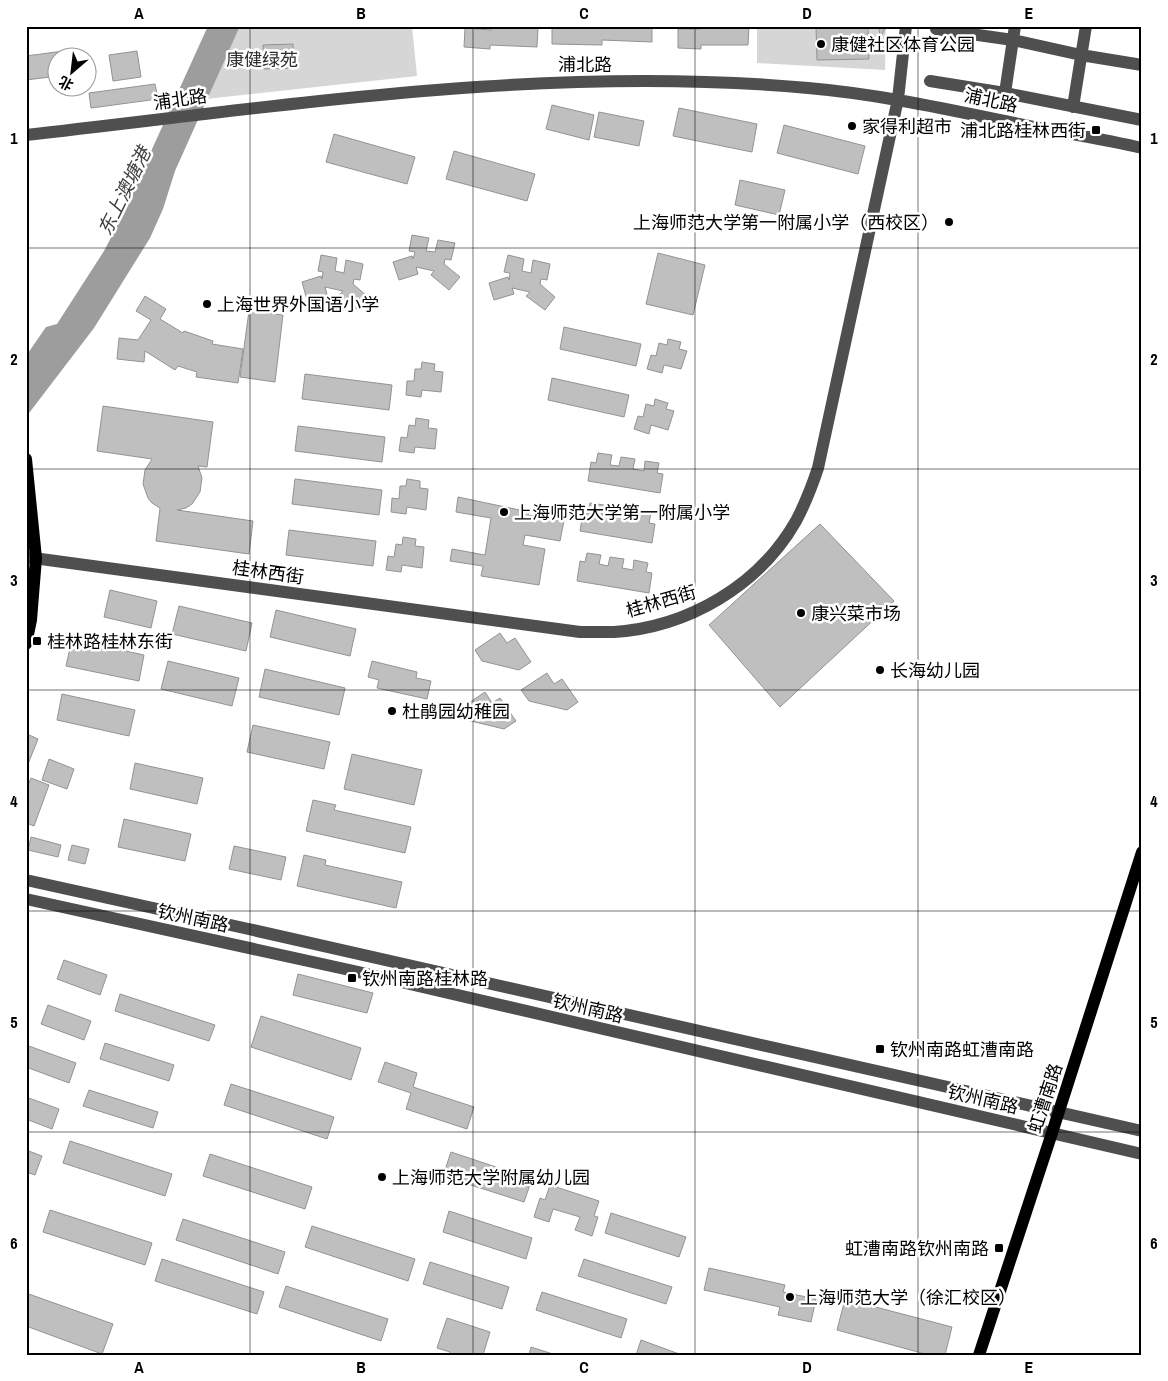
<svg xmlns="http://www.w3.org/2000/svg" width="1168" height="1381" font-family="'Archivo Narrow','Noto Sans SC',sans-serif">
	<rect width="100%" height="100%" fill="#fff"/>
	<path fill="#d6d6d6" d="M240 26H412L417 76 206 99Z
		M757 26H886L885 70 757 63Z"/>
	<path fill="#9d9d9d" d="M208 26H240L175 171 163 209 150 238 94 328 26 417V356L46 327 57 324 104 251 118 224Z"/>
	<path fill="#bfbfbf" stroke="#939393" d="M491 26 538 28 537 47 490 45V49L464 47 465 28 491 30Z
		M552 26H652V42L602 40V45L552 44Z
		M700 26H749L748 45H701V49L678 48V29H700Z
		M816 26H868L869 59 817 60Z
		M879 26H886L880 39Z
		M293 44 294 68 264 69 263 45Z
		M71 50 72 58H58V76L26 80V56Z
		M137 51 141 77 113 81 109 55Z
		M155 84 158 99 91 108 89 93Z
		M552 105 594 115 589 140 546 129Z
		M679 108 757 124 752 152 673 136Z
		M599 112 644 121 639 146 594 137Z
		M784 125 865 146 858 174 777 153Z
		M334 134 415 157 407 184 326 162Z
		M454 151 535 174 527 201 446 179Z
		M740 180 785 190 779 215 735 205Z
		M412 235 429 238 426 251 435 252 438 240 455 243 451 260 445 259 444 264 460 277 449 290 431 275 434 271 416 267 418 274 399 280 393 262 412 256 413 259 415 252 409 251Z
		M658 253 705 265 693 315 646 304Z
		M321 255 337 258 335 271 344 273 346 260 363 264 360 280 354 279 353 284 368 297 358 310 339 295 343 291 325 287 327 294 307 300 302 282 321 276 322 279 323 272 318 271Z
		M508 255 524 259 522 271 531 273 533 260 550 264 547 280 541 279 540 284 555 297 545 310 526 296 530 292 512 288 514 294 494 300 489 283 508 277 509 280 510 273 504 272Z
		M145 296 166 309 160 319 183 333 184 331 213 341 212 344 243 349 238 383 196 377 197 372 178 366 175 370 145 351 144 362 117 359 119 338 138 340 151 320 136 311Z
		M249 311 283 315 275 382 240 377Z
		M564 327 641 344 636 366 560 349Z
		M668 339 681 342 679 349 687 351 681 369 664 365 662 373 647 369 651 355 656 356 659 343 667 345Z
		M422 362 435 364 434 371 443 372 441 392 422 390 421 397 406 395 407 381H414L415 369H421Z
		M305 374 392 385 389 410 302 399Z
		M552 378 629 395 624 417 548 400Z
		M655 399 668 403 666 409 674 411 668 430 651 425 649 434 634 429 638 416 643 417 646 404 654 406Z
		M103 406 213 422 207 467 198 466 202 478 200 492 192 504 186 508 177 510 253 521 249 554 156 541 160 508 152 503 148 498 143 484 145 470 152 459 97 451Z
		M416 418 429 420 428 428 437 429 435 449 415 447 414 453 399 451 401 437 407 438 409 425 415 426Z
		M298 426 385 437 382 462 295 451Z
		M598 453 612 455 610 465 619 466 621 457 635 459 633 469 644 471 645 461 659 463 657 473 663 474 660 493 588 481 591 462 596 463Z
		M295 479 382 490 379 515 292 504Z
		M407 479 420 481V488L428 489 426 510 407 507 406 514 391 512 392 498 399 499 400 486H406Z
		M458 497 529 512 528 515 564 521 560 541 525 535 523 545 545 549 539 585 481 576 483 566 450 561 452 549 485 555 491 518 456 512Z
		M590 503 604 505 602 515 612 517 613 507 627 510 625 519 636 521 637 511 651 513 649 523 655 524 652 543 580 531 583 512 588 513Z
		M820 524 894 601 780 707 709 625Z
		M289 530 376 541 373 566 286 555Z
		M403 537 416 539 415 546 424 547 422 568 402 565 401 572 386 570 388 556 394 557 396 544 402 545Z
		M587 553 601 555 599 564 608 566 610 557 624 559 622 568 633 570 634 560 648 563 646 572 652 573 649 593 577 581 580 561 585 562Z
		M110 590 157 601 151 628 104 617Z
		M179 606 252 623 246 651 172 634Z
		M276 610 356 629 350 656 270 637Z
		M500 633 507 643 515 638 531 662 519 670 482 661 475 650Z
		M72 639 144 655 139 681 66 666Z
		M168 661 239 678 232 706 161 689Z
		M372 661 417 672 416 678 431 681 427 699 377 688 379 680 368 677Z
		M265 669 345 688 339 715 259 697Z
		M547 673 554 684 562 679 578 702 567 710 529 701 521 690Z
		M485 692 492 703 500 698 516 721 504 729 467 720 460 709Z
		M62 694 135 710 129 736 57 720Z
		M253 725 330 742 324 769 247 752Z
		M27 734 38 739 26 769V736Z
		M352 754 422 770 414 805 344 789Z
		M49 759 74 769 67 789 42 780Z
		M135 763 203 778 197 804 130 789Z
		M31 778 49 785 34 826 26 823V790Z
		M313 800 336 805 334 810 411 827 405 853 306 831Z
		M124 819 191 834 185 861 118 847Z
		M31 837 61 845 58 857 28 850Z
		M72 845 89 849 85 864 68 860Z
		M234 846 286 857 281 880 229 869Z
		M304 855 326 860 325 865 402 882 396 908 297 886Z
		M64 960 107 975 100 995 57 979Z
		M298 974 373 993 367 1013 293 995Z
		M120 994 215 1025 209 1041 115 1011Z
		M48 1005 91 1021 84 1040 41 1024Z
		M261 1016 361 1048 351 1080 251 1047Z
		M105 1043 174 1065 169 1081 100 1059Z
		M26 1045 76 1063 69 1083 26 1067Z
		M385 1062 417 1073 413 1087 474 1107 467 1129 406 1109 411 1093 378 1082Z
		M231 1084 334 1117 327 1139 224 1105Z
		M89 1090 158 1112 153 1128 83 1106Z
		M26 1097 59 1109 52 1129 26 1119Z
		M70 1141 172 1174 165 1196 63 1163Z
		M26 1150 42 1156 35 1175 26 1172Z
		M451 1152 532 1179 524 1202 443 1176Z
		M210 1154 312 1187 305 1209 203 1176Z
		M550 1185 599 1201 594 1216 598 1217 592 1236 575 1230 580 1217 553 1209 549 1222 534 1217 540 1198 545 1200Z
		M50 1210 152 1243 145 1265 43 1232Z
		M449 1211 532 1238 526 1259 443 1232Z
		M611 1213 686 1237 679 1257 605 1233Z
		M183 1219 285 1252 278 1274 176 1240Z
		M312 1226 415 1259 408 1281 305 1247Z
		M162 1259 264 1292 257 1314 155 1281Z
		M584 1259 672 1287 666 1304 578 1276Z
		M430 1262 509 1287 502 1309 423 1284Z
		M709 1268 785 1285 783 1292 816 1299 811 1322 778 1315 780 1307 704 1290Z
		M286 1286 388 1319 381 1341 279 1307Z
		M542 1292 627 1319 621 1338 536 1310Z
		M26 1293 113 1324 102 1354 26 1326Z
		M845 1299 952 1327 945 1355H929L837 1330Z
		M447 1318 490 1332 483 1355H449L450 1352 437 1348Z
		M641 1340 682 1355H636Z
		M531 1347 556 1355H529Z"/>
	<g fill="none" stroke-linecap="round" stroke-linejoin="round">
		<path stroke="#4f4f4f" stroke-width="12" d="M936 29 1013 40 1081 55 1142 65
			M930 81 1005 93 1142 120
			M1005 93 1015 26
			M1073 107 1086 26
			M26 135C286 106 546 64 808 88 878 94 946 109 1014 123 1057 132 1099 138 1142 148
			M26 557 580 632C591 632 603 632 614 632 688 627 759 586 796 521 805 504 812 486 818 468L898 99 906 26
			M26 880 244 928 1142 1131
			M26 899 354 971 1142 1154"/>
		<path stroke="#000" stroke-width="12" d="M26 459 36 558 31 620 26 644
			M979 1355 1052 1133 1142 852"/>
	</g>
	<path fill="none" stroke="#000" stroke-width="1" stroke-opacity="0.55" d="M250 26V1355M473 26V1355M695 26V1355M918 26V1355M26 248H1142M26 469H1142M26 690H1142M26 911H1142M26 1132H1142"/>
	<g fill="#000" stroke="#fff" stroke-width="2">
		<circle cx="821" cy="44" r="5"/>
		<circle cx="852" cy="126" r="5"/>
		<rect x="1091" y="125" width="10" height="10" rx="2.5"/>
		<circle cx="949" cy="222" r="5"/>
		<circle cx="207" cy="304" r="5"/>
		<circle cx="504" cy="512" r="5"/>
		<circle cx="801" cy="613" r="5"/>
		<rect x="32" y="636" width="10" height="10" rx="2.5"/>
		<circle cx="880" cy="670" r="5"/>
		<circle cx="392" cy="711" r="5"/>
		<rect x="347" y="973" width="10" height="10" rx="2.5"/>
		<rect x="875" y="1044" width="10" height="10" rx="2.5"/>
		<circle cx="382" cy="1177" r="5"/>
		<rect x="994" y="1243" width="10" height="10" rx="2.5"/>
		<circle cx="790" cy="1297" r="5"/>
	</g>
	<g text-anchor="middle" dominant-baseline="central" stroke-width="5" stroke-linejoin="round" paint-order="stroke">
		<g font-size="18" fill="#000" stroke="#fff" text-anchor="start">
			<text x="831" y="44">康健社区体育公园</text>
			<text x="862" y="126">家得利超市</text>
			<text x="1086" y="130" text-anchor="end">浦北路桂林西街</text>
			<text x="939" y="222" text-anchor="end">上海师范大学第一附属小学（西校区）</text>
			<text x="217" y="304">上海世界外国语小学</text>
			<text x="514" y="512">上海师范大学第一附属小学</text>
			<text x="811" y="613">康兴菜市场</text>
			<text x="47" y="641">桂林路桂林东街</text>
			<text x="890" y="670">长海幼儿园</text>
			<text x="402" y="711">杜鹃园幼稚园</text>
			<text x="362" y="978">钦州南路桂林路</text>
			<text x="890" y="1049">钦州南路虹漕南路</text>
			<text x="392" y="1177">上海师范大学附属幼儿园</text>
			<text x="989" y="1248" text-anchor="end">虹漕南路钦州南路</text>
			<text x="800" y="1297">上海师范大学（徐汇校区）</text>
		</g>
		<g font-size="18" fill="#2d2d2d" stroke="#fff">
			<text x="262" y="59">康健绿苑</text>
		</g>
		<g font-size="18" fill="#000" stroke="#fff">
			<text x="585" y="64">浦北路</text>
			<text transform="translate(180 99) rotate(-8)">浦北路</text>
			<text transform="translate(991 100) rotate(12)">浦北路</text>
			<text transform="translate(268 572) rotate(8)">桂林西街</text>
			<text transform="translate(661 601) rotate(-16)">桂林西街</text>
			<text transform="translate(193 918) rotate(12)">钦州南路</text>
			<text transform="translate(588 1008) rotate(13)">钦州南路</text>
			<text transform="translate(1045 1098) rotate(-72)">虹漕南路</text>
			<text transform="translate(983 1099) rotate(13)">钦州南路</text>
		</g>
		<g font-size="19" font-style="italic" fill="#3e3e3e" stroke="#fff">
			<text transform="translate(124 191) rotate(-64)">东上澳塘港</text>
		</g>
	</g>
	<rect width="1168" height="1381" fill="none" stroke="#ffffff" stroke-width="55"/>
	<g transform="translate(72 72) rotate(208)"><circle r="24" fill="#ffffff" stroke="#999999"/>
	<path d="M0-4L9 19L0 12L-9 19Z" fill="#000000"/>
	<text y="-8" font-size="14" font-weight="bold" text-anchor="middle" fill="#000000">北</text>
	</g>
	<rect x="28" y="28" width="1112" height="1326" fill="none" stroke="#000" stroke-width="2"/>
	<g font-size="16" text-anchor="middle" font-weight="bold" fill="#000">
		<text x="139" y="19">A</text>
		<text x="361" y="19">B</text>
		<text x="584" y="19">C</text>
		<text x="807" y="19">D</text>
		<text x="1029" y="19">E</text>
		<text x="14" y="144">1</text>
		<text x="1154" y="144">1</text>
		<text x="14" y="365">2</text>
		<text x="1154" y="365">2</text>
		<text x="14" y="586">3</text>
		<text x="1154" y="586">3</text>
		<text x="14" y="807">4</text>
		<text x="1154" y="807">4</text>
		<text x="14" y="1028">5</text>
		<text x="1154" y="1028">5</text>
		<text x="14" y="1249">6</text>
		<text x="1154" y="1249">6</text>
		<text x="139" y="1373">A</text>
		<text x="361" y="1373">B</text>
		<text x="584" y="1373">C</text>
		<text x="807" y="1373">D</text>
		<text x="1029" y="1373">E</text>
	</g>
</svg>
